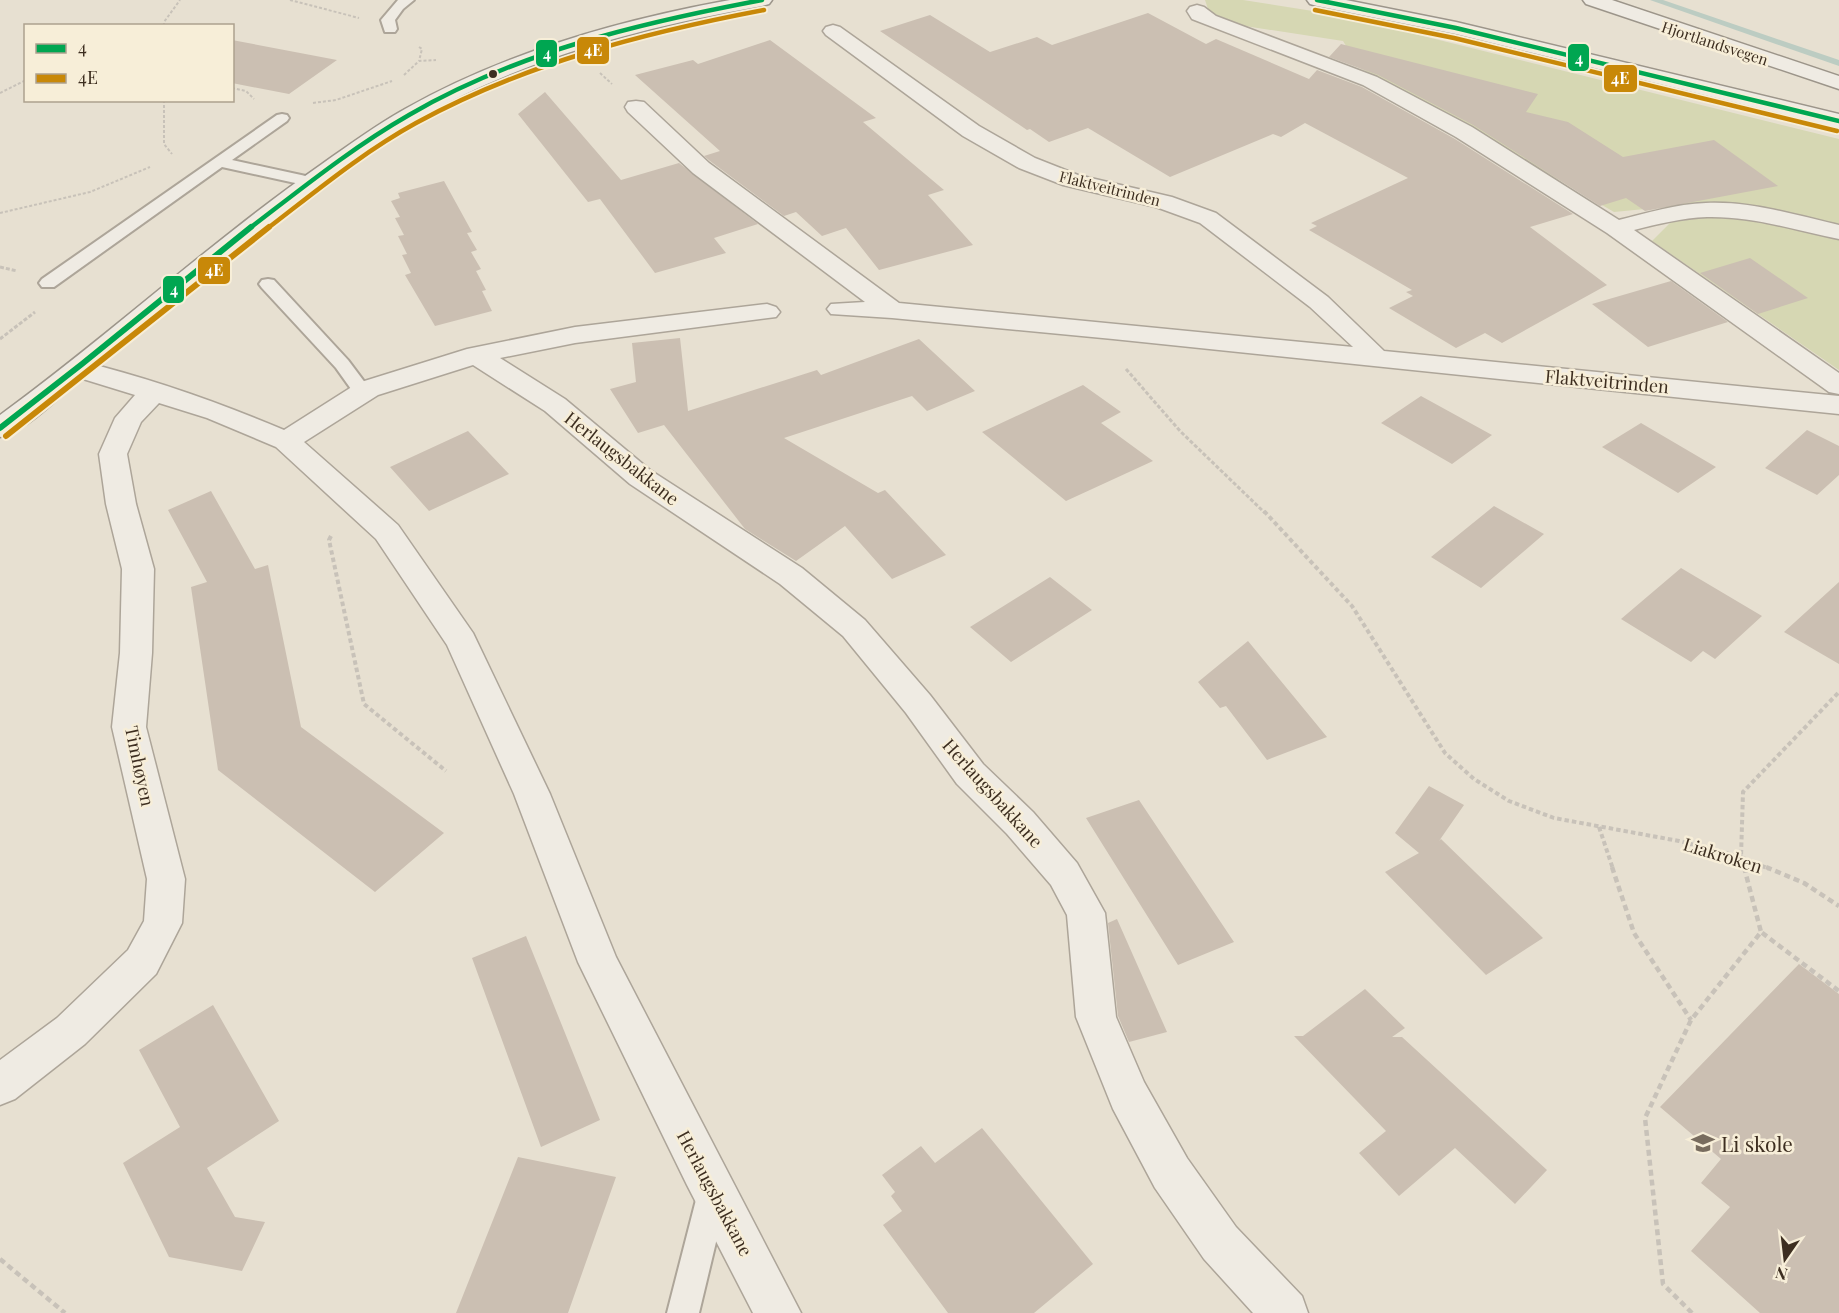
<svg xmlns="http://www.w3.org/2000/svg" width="1839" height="1313" font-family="'Playfair Display',serif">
	<rect width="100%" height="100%" fill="#e7e0d1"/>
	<path fill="#d6d7b3" d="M1205 0H1243L1338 15 1839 139V226L1763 207 1707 203 1614 212 1484 136 1360 68 1343 41 1245 26 1209 12Z
		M1735 214 1839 237V370L1652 241 1671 222Z"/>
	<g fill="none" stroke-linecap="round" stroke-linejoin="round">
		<path fill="#bcccc2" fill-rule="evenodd" d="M1650 0H1663L1839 60V66Z"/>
	</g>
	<path fill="#cbbfb2" d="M1148 13 1206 44 1216 39 1309 79 1317 70 1362 87 1455 139 1573 214 1530 227 1607 285 1502 343 1485 333 1456 348 1389 308 1413 296 1406 292 1412 290 1309 230 1317 226 1311 223 1408 178 1305 123 1281 137 1273 134 1170 177 1088 128 1049 142 1030 129 1027 130 880 31 930 15 990 52 1037 37 1052 45Z
		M232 40 337 60 289 94 232 83Z
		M770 40 876 118 863 122 944 190 928 195 973 245 879 270 846 228 822 236 796 212 784 216 710 161 704 156 720 151 635 75 693 60 698 64Z
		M1341 44 1538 94 1526 112 1568 122 1623 157 1714 140 1778 186 1645 211 1626 198 1600 206 1473 125 1378 75 1329 57Z
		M545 92 621 180 679 163 758 224 714 238 726 253 655 273 600 199 588 202 518 114Z
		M444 181 472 232 467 233 477 250 471 252 481 269 476 271 486 290 482 291 492 311 435 326 405 275 411 273 402 255 407 254 398 236 404 235 395 218 400 217 391 201 400 198 398 193Z
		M1750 258 1808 298 1758 314 1700 273Z
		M1671 281 1728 322 1648 347 1592 304Z
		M680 338 688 411 817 370 821 375 919 339 975 391 927 411 912 396 784 438 878 493 885 490 946 555 892 579 845 526 796 561 745 529 664 425 638 433 610 389 636 382 632 343Z
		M1083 385 1121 412 1101 423 1153 461 1066 501 982 432Z
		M1421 396 1492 435 1452 464 1381 423Z
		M1641 423 1716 467 1678 493 1602 447Z
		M1807 430 1839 446V475L1817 495 1765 468Z
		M468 431 509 474 429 511 390 467Z
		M211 491 255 569 268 565 301 727 444 833 375 892 218 770 191 587 207 582 168 510Z
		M1494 506 1544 534 1481 588 1431 557Z
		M1681 568 1762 616 1715 659 1703 651 1691 662 1621 619Z
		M1050 577 1092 610 1011 662 970 627Z
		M1839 582V664L1784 632Z
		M1248 641 1327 737 1267 760 1226 706 1220 708 1198 682Z
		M1429 786 1464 805 1439 841 1441 839 1543 938 1486 975 1385 872 1419 853 1395 833Z
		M1139 800 1234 942 1178 965 1086 818Z
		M1117 919 1167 1032 1129 1042 1118 1016 1108 923Z
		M526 936 600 1120 541 1147 472 958Z
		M1799 964 1839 994V1313H1760L1691 1251 1730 1207 1701 1183 1721 1159 1660 1107Z
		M1365 989 1405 1028 1392 1037H1402L1547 1170 1515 1204 1455 1148 1399 1196 1359 1153 1386 1131 1294 1036H1303Z
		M213 1005 279 1121 207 1168 235 1217 265 1222 242 1271 169 1257 123 1163 180 1127 139 1050Z
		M982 1128 1093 1264 1034 1313H948L883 1225 902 1211 891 1196 895 1192 882 1175 921 1146 935 1163Z
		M518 1157 616 1177 568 1313H456Z"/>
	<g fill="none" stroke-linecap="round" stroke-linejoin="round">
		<g stroke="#ada599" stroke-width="4">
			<path id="lane" d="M398 0H414L403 9 395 20 397 29 395 32H385L381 20Z
				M282 114 287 115 289 118 287 121 232 160 315 178 317 181 315 184 309 186 222 167 54 287H42L39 283 42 279 277 115Z
				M268 279 274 280 348 360 372 392 370 396H356L336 368 262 288 259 284 262 280Z
				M713 1177 724 1181 728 1192 699 1313H667L698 1192 702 1181Z"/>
		</g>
		<g stroke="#ada599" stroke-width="3">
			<path id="street" d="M1197 5 1204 7 1216 16 1377 77 1472 127 1619 220C1647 213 1676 204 1706 203 1751 201 1795 215 1839 225V239C1795 230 1752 216 1707 217 1682 218 1658 224 1634 230L1839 373V394L1829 392 1607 233 1456 137 1363 85 1192 19 1187 11 1190 7Z
				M833 25 840 27 979 126 1035 158 1078 175 1172 197 1216 213 1328 297 1384 351 1839 396V414L1113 339 892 318 831 314 827 309 831 304 865 302 693 173 628 112 625 107 628 102 636 101 644 102 709 163 899 303 1353 347 1310 307 1200 223 1156 207 1063 185 1019 168 963 136 826 35 823 31 826 27Z
				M767 304 776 307 780 312 776 317 575 343 500 358 565 399 650 470 802 568 865 620 930 695 983 764 1033 812 1077 863 1105 913 1116 1017 1144 1082 1187 1158 1236 1227 1302 1296 1308 1313H1253L1204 1259 1155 1188 1113 1109 1076 1017 1067 915 1051 885 1007 834 957 784 906 713 843 636 780 584 630 484 545 411 473 365 378 395 304 442 398 525 473 633 550 794 616 957 801 1313H753L687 1185 578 962 514 794 447 645 376 539 276 447 207 418 159 403 141 422 127 454 136 504 154 569 152 653 146 727 185 879 182 923 156 974 85 1044 15 1099 0 1105V1060L57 1018 128 950 144 921 147 879 112 727 120 653 122 569 106 504 99 454 115 418 135 395 70 375 67 369 70 363 80 361C149 378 218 402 284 430L358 383 467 349 575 327Z"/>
		</g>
		<g stroke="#9c958a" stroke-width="3">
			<path id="secondary" d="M730 0H772L769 4 762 6C644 27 523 58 418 119 349 158 286 210 224 261 172 304 120 349 67 391 48 407 24 431 0 437V415C110 335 210 242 322 164 349 145 376 125 405 109 504 53 619 20 730 0Z
				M1307 0H1346L1456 22 1839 114V128L1456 34 1317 6 1310 4Z
				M1583 0H1612L1839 76V89L1586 4Z"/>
		</g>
		<path stroke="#c8c2b9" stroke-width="2" stroke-dasharray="3 2" stroke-linecap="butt" d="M290 0 359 18
			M164 26V22L180 0
			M419 47 422 49 419 61
			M600 73 612 84
			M404 75 419 61 436 60
			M232 88 246 91 254 99
			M0 93 26 80
			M164 100V144L172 154
			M313 103 336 100 392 81
			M0 213 90 192 150 167"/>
		<path stroke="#c8c2b9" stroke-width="3" stroke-dasharray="4 2" stroke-linecap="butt" d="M0 267 17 271
			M0 339 35 312
			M1126 369 1180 431 1265 513"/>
		<path stroke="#c8c2b9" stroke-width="4" stroke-dasharray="4.5 3" stroke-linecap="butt" d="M1264 511 1352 606 1445 753 1474 779 1509 801 1554 818 1679 841 1741 857 1769 869
			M331 536 329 540 364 704 446 771
			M1599 827 1613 869
			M1744 869 1741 857 1743 792 1839 692"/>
		<path stroke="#c8c2b9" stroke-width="4.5" stroke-dasharray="6 4" stroke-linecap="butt" d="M1612 867 1634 933 1691 1020
			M1744 867 1761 932
			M1766 867 1804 883 1839 906
			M0 1259 65 1313
			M1692 1313 1663 1284 1645 1118 1691 1020 1761 932 1839 991"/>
		<use href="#lane" fill="#efebe3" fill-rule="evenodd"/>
		<use href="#street" fill="#efebe3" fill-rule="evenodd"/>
		<use href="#secondary" fill="#efebe3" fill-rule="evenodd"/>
		<g stroke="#f7eed8" stroke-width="8">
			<path id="bus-1-far1" d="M1317 0 1456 28 1839 121
				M250 228C301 189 353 147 409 115 517 52 640 23 762 0"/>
		</g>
		<g stroke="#f7eed8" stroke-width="10">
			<path id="bus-1" d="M0 428 82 364 251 227"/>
		</g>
		<g stroke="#f7eed8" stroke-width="8">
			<path id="bus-2-far1" d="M1315 10 1454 38 1837 131
				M268 228C315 192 363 152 416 123 524 64 643 33 764 10"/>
		</g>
		<g stroke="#f7eed8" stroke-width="10">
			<path id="bus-2" d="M6 436 269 227"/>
		</g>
		<use href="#bus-1-far1" stroke="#00a651" stroke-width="4.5"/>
		<use href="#bus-1" stroke="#00a651" stroke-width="6"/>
		<use href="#bus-2-far1" stroke="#c88808" stroke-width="4.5"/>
		<use href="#bus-2" stroke="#c88808" stroke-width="6"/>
	</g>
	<defs>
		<g id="school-bare" transform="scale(1.8)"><path d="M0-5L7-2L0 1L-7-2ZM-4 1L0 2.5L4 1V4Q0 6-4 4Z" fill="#786c5e" stroke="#f7eed8" stroke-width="2.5" paint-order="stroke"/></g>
	</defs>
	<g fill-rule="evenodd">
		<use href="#school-bare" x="1703" y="1143"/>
	</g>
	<circle fill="#3d2e20" stroke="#f7eed8" stroke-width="2" cx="493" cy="74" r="5"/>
	<g text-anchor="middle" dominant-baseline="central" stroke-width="5" stroke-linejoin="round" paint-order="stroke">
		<g font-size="15" fill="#3d2e20" stroke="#f7eed8">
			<text transform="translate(1715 43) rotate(18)">Hjortlandsvegen</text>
			<text transform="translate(1110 188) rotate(14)">Flaktveitrinden</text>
		</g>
		<g font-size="18" fill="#3d2e20" stroke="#f7eed8">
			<text transform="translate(1607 381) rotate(5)">Flaktveitrinden</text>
			<text transform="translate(622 458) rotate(38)">Herlaugsbakkane</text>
			<text transform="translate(140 766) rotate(78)">Timhøyen</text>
			<text transform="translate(993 793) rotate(48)">Herlaugsbakkane</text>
			<text transform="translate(1723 855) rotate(17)">Liakroken</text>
			<text transform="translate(715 1193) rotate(62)">Herlaugsbakkane</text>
		</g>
		<g font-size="21" fill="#3d2e20" stroke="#f7eed8" text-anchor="start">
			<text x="1721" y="1143">Li skole</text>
		</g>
	</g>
	<g stroke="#f7eed8" stroke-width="2">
		<rect x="576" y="36" width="34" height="29" rx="6" fill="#c88808"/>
		<rect x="535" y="39" width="23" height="29" rx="6" fill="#00a651"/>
		<rect x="1567" y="43" width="23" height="29" rx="6" fill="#00a651"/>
		<rect x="1603" y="64" width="35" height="29" rx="6" fill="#c88808"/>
		<rect x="197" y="256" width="34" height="29" rx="6" fill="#c88808"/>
		<rect x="162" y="275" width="23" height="29" rx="6" fill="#00a651"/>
	</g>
	<g font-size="16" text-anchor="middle" font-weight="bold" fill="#fff">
		<text x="593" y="56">4E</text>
		<text x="547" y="59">4</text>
		<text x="1579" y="64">4</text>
		<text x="1620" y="84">4E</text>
		<text x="214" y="276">4E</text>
		<text x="174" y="295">4</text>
	</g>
	<rect x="24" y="24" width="210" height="78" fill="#f7eed8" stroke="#ada18e" stroke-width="1.5"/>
	<rect x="36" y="44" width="30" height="9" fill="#00a651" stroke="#ada18e" stroke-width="1.5"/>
	<text x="78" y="54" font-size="18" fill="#3d2e20">4</text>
	<rect x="36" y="74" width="30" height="9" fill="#c88808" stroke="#ada18e" stroke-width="1.5"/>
	<text x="78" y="84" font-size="18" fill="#3d2e20">4E</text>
	<g transform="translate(1785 1259) rotate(194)" stroke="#f7eed8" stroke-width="4.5" paint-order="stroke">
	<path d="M0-4.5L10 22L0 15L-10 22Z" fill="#3d2e20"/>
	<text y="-9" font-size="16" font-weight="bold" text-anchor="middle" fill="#3d2e20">N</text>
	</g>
</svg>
